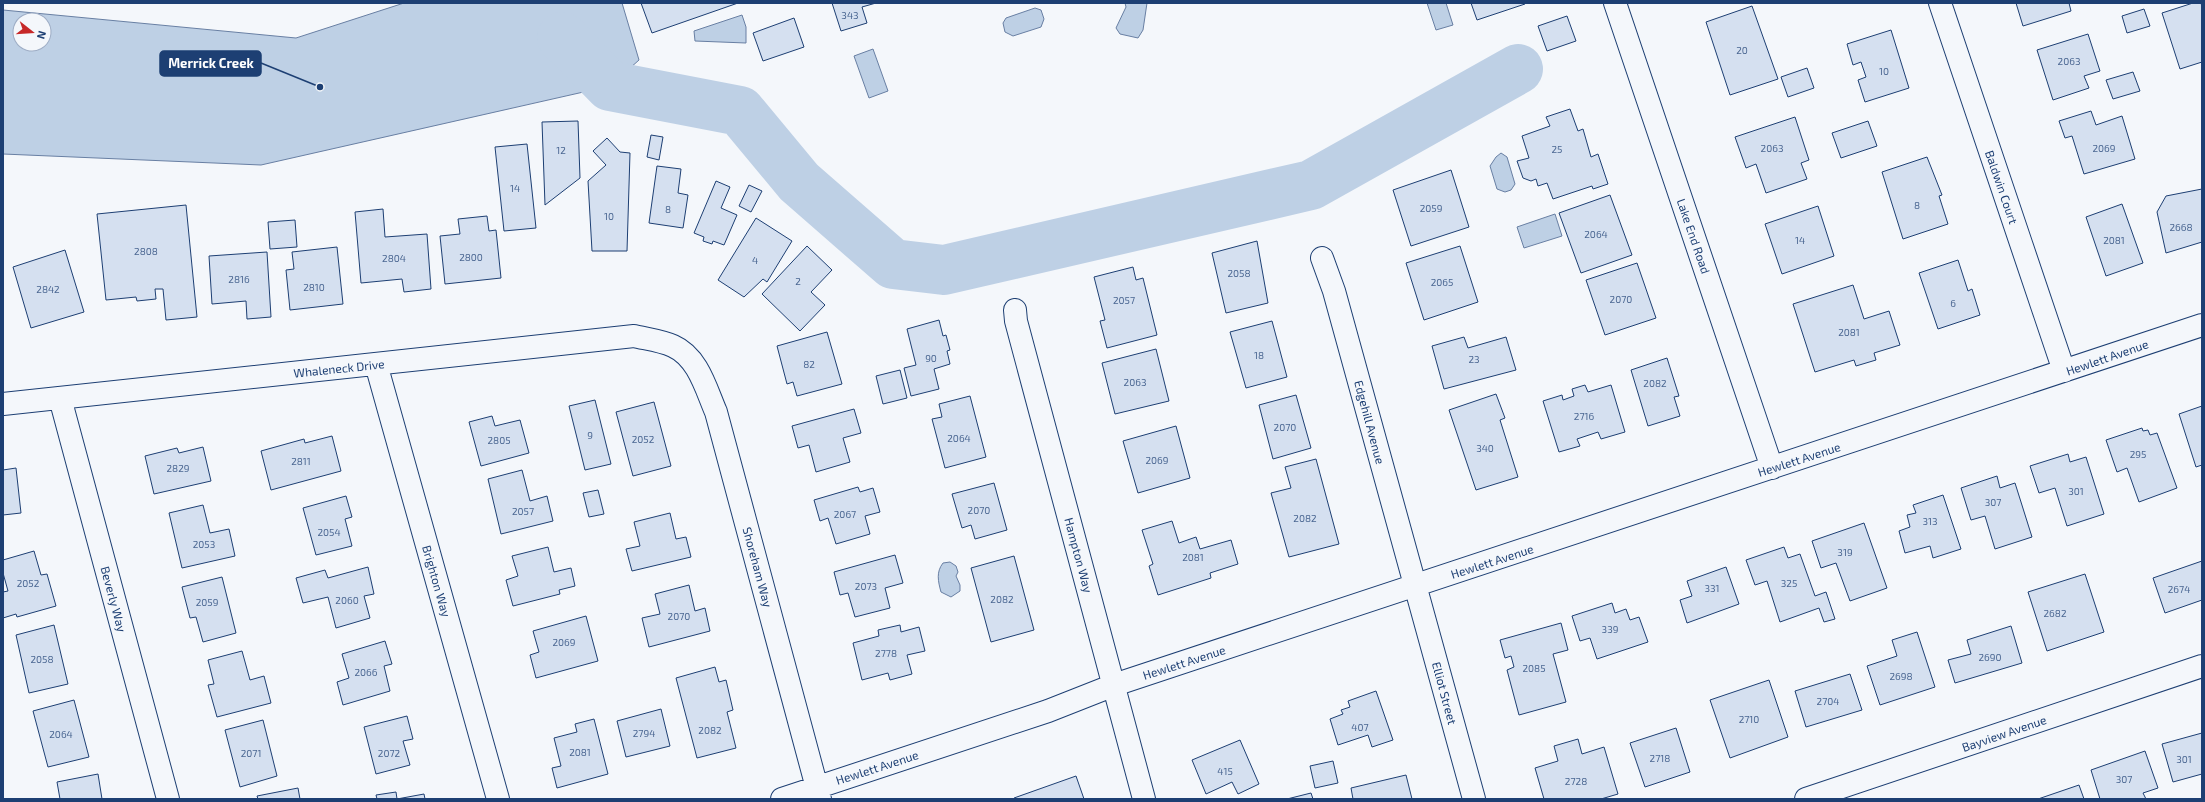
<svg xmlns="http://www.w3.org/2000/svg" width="2205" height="802" font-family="'Exo 2',sans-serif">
	<rect width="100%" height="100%" fill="#f4f7fb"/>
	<path fill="#bed0e5" stroke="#687fa3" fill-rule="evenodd" d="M404 3H622L639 60 610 86 261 165 3 154V10L296 38ZM20 20H44V44H20Z
		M1125 3H1147L1143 30 1138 38 1120 34 1116 28 1126 7Z
		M1427 3H1446L1453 25 1436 30Z
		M1035 8 1041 10 1044 19 1041 27 1013 36 1005 32 1003 23 1006 18Z
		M742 15 746 27V43L695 41 694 31Z
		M873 49 888 91 869 98 854 56Z
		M1501 153 1507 157 1515 184 1511 190 1505 192 1497 189 1490 166 1496 157Z
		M1555 214 1562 236 1524 248 1517 227Z
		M950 562 956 566 958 572 956 576 960 585V591L951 597 941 592C938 581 936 572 943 563Z"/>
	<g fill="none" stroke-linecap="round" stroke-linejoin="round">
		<path stroke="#bed0e5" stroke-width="50" d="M562 37 610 86 740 111 799 182 893 264 944 270 1311 185 1518 69"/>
	</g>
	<path fill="#d5e0f0" stroke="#1d3f73" d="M641 3H738L652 33Z
		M832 3H876L862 7 867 23 841 31Z
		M1471 3H1525V4L1477 20Z
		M2016 3H2069L2071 11 2023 26Z
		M2193 3H2201L2202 7V62L2180 69 2162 13Z
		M1752 6 1778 79 1730 95 1706 22Z
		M2144 9 2150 26 2127 33 2122 16Z
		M1567 16 1576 41 1547 51 1538 26Z
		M794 18 804 47 763 61 753 33Z
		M1891 30 1909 88 1865 102 1858 80 1866 77 1861 62 1853 65 1847 44Z
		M2088 34 2100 71 2084 76 2089 88 2053 100 2037 50Z
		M1807 68 1814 88 1788 97 1781 77Z
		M2133 72 2140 91 2113 99 2106 80Z
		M1570 109 1578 131 1583 129 1591 157 1598 154 1608 184 1593 189 1592 186 1553 199 1547 183 1538 186 1536 179 1531 181 1523 178 1517 161 1529 158 1522 136 1550 126 1546 117Z
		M2091 111 2096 125 2122 116 2135 159 2084 174 2072 136 2065 138 2059 121Z
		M1795 117 1809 160 1801 163 1807 179 1766 193 1756 164 1746 168 1735 137Z
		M578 121 580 178 545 205 542 122Z
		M1868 121 1877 146 1841 158 1832 133Z
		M651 135 663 137 659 160 647 157Z
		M607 138 620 152 630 153 627 251H592L588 181 606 165 593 151Z
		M527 144 536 228 504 231 495 147Z
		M1927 157 1942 195 1939 196 1948 224 1903 239 1882 172Z
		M657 166 681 169 678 193 688 195 683 228 649 223Z
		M1451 170 1469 227 1411 246 1393 190Z
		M716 181 730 187 721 208 737 215 724 245 713 241 712 244 703 241 704 237 694 233Z
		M749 185 762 191 751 212 739 206Z
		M2202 189V242L2166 253 2157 212 2166 196Z
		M1610 195 1632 255 1581 273 1559 213Z
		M2122 204 2143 263 2106 276 2086 217Z
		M186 205 197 317 166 320 163 289H155L156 299 137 301 136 297 106 300 97 214Z
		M1818 206 1834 256 1782 274 1765 224Z
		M383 209 385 237 427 234 431 289 404 292 402 279 361 283 355 212Z
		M487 216 489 231 496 230 501 278 445 284 440 236 460 234 458 219Z
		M756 218 792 241 767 282 763 279 744 297 718 280Z
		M295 220 297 247 270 249 268 222Z
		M1257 241 1268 303 1226 313 1212 253Z
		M807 246 832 270 811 292 825 305 800 331 762 294Z
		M1460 246 1478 302 1424 320 1406 263Z
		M337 247 343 304 290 310 286 270 294 269 292 252Z
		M65 250 84 312 31 328 13 267Z
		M267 252 271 317 247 319 246 301 212 304 209 256Z
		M1958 260 1968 291 1972 289 1980 315 1938 329 1919 273Z
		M1637 263 1656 318 1605 335 1586 280Z
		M1133 267 1136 280 1143 278 1157 335 1107 348 1100 321 1105 320 1094 277Z
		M1853 285 1864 319 1889 311 1900 345 1874 353 1876 360 1856 366 1854 360 1815 372 1793 304Z
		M939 320 943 336 946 335 950 350 947 351 950 364 934 369 939 389 911 396 904 368 916 365 907 329Z
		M1272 321 1287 377 1246 388 1230 332Z
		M827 332 842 384 797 396 793 382 787 384 777 346Z
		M1464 337 1468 348 1506 337 1516 370 1444 389 1432 346Z
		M1156 349 1169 401 1115 414 1102 363Z
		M1667 358 1679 396 1674 397 1680 416 1648 426 1631 370Z
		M900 370 907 398 883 404 876 376Z
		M1585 385 1588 392 1611 385 1625 432 1601 439 1598 432 1577 439 1580 446 1559 452 1543 401 1562 395 1563 400 1574 396 1572 389Z
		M1496 394 1505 418 1500 420 1518 477 1476 490 1449 410Z
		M1296 395 1311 448 1273 459 1259 405Z
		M970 396 986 457 945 468 932 419 942 417 939 404Z
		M595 400 611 464 585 470 569 406Z
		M654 402 671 466 633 476 616 412Z
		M2202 406V465L2196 467 2179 414Z
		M854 409 861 433 843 438 850 462 816 472 809 445 798 448 792 426Z
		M492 416 495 426 520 420 529 453 481 466 469 422Z
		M1176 426 1190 478 1138 493 1123 441Z
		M2142 428 2143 431 2148 430 2150 435 2157 433 2177 488 2139 502 2127 468 2117 472 2106 440Z
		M332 436 341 471 271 490 261 451 304 439 305 443Z
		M203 447 211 481 154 494 145 456 177 448 179 453Z
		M2068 454 2070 462 2086 457 2104 514 2067 526 2055 488 2039 493 2030 466Z
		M1316 459 1339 544 1289 557 1271 493 1291 488 1285 467Z
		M16 468 21 513 3 515V470Z
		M522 470 530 501 547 496 553 521 501 534 488 479Z
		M1997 476 2000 488 2015 483 2032 537 1995 549 1985 516 1971 520 1961 488Z
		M994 483 1007 530 975 539 971 525 962 528 952 494Z
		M858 487 860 492 873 488 880 512 865 516 870 534 836 544 828 518 820 521 814 500Z
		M598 490 604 514 589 517 583 493Z
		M1943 495 1961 549 1933 558 1930 546 1905 553 1899 531 1910 527 1907 515 1916 513 1913 505Z
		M346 496 352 517 345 519 352 546 316 555 303 508Z
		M203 505 210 533 229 529 235 556 182 568 169 513Z
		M670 513 676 539 686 537 691 557 632 571 626 549 640 546 634 522Z
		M1172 521 1179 543 1196 537 1200 549 1231 540 1238 564 1210 573 1211 578 1158 595 1149 566 1153 564 1142 530Z
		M1864 523 1887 588 1850 601 1836 563 1821 568 1812 541Z
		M548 547 554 572 571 568 575 586 559 590 560 594 513 606 506 580 518 576 512 556Z
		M1784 547 1788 558 1800 554 1815 596 1826 592 1835 619 1824 622 1819 608 1780 622 1767 581 1755 585 1746 560Z
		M34 551 41 575 47 574 56 606 17 617 16 614 3 618V592L8 591 3 573V560Z
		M895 555 903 583 885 588 890 608 855 617 848 593 840 595 834 572Z
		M1014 556 1034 630 991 642 971 568Z
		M2202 561V600L2165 613 2153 578Z
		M368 567 374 594 364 596 370 618 336 628 328 597 303 603 296 578 325 570 328 578Z
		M1726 567 1739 604 1687 623 1680 600 1692 596 1687 581Z
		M2085 574 2104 632 2047 651 2028 592Z
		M222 577 236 633 203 642 196 617 190 618 182 587Z
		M689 585 695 611 705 608 710 631 649 647 642 618 660 614 655 594Z
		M1612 603 1615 613 1626 609 1630 620 1639 617 1648 642 1597 659 1590 638 1580 641 1572 616Z
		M586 616 598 661 536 678 530 655 539 652 533 631Z
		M1561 623 1568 650 1553 654 1566 702 1519 715 1507 670 1514 667 1511 656 1505 658 1500 640Z
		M54 625 68 684 29 693 16 635Z
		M900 625 901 632 919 627 925 651 907 655 912 674 890 680 888 673 862 680 853 643 879 636 878 630Z
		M2011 626 2022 663 1955 683 1948 660 1971 654 1967 640Z
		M1917 632 1935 687 1880 705 1867 666 1897 656 1892 640Z
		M385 641 392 664 384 666 390 691 343 705 337 682 349 678 342 654Z
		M242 651 250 680 264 676 271 703 217 717 208 685 214 684 208 660Z
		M715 667 719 682 726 680 733 710 727 712 736 748 697 758 676 678Z
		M1850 674 1862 710 1806 727 1795 691Z
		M1769 680 1788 737 1730 758 1710 700Z
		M1376 691 1393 740 1372 747 1368 735 1338 745 1330 719 1343 714 1341 710 1350 707 1348 701Z
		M74 700 89 757 48 767 33 711Z
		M661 709 670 746 626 757 617 721Z
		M407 716 413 739 403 741 410 765 376 774 364 727Z
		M594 719 608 774 557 788 552 768 561 766 554 738 577 732 575 724Z
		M263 720 277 776 240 787 225 730Z
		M1676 728 1690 772 1645 787 1630 743Z
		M2202 733V774L2173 782 2162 744Z
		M1578 739 1582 754 1604 747 1618 794 1601 799H1544L1535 768 1558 761 1554 746Z
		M1240 740 1259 784 1238 794 1232 782 1206 794 1192 760Z
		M2145 751 2158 788 2143 793 2146 799H2100L2091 770Z
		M1333 761 1338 783 1315 788 1310 766Z
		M98 774 102 799H60L57 782Z
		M1406 775 1412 799H1353L1351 788Z
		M1076 776 1084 799H1014V798Z
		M2079 785 2084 799H2038Z
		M298 788 300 799H258L257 796Z
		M396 792 397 799 424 794 425 799H377L376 795Z
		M1311 793 1313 799H1287Z"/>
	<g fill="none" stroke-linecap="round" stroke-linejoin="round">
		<g stroke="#1d3f73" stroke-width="24">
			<path id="minor" d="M1615 3 1772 468
				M1940 3 2064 371
				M1322 258 1334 291 1474 799
				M1015 310 1016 321 1144 799
				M376 364 498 799
				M60 398 168 799
				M3 404 634 336C647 339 662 341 673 346 698 357 706 389 716 412L820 799
				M782 799 1048 711 1114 685 2202 325
				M1806 799 2202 666"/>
		</g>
		<use href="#minor" stroke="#f4f7fb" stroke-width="22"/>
	</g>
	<g text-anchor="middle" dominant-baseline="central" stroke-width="3" stroke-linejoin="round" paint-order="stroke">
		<g font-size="10" fill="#4b6792">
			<text x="850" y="15">343</text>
			<text x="1742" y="50">20</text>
			<text x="2069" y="61">2063</text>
			<text x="1884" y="71">10</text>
			<text x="1772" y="148">2063</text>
			<text x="2104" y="148">2069</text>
			<text x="1557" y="149">25</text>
			<text x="561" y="150">12</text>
			<text x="515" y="188">14</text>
			<text x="1917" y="205">8</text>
			<text x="1431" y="208">2059</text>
			<text x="668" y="209">8</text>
			<text x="609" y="216">10</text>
			<text x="2181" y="227">2668</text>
			<text x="1596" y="234">2064</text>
			<text x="1800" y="240">14</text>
			<text x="2114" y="240">2081</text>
			<text x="146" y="251">2808</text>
			<text x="471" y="257">2800</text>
			<text x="394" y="258">2804</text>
			<text x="755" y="260">4</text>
			<text x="1239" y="273">2058</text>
			<text x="239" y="279">2816</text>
			<text x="798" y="281">2</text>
			<text x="1442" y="282">2065</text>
			<text x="314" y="287">2810</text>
			<text x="48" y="289">2842</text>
			<text x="1621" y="299">2070</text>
			<text x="1124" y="300">2057</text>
			<text x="1953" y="303">6</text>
			<text x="1849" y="332">2081</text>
			<text x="1259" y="355">18</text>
			<text x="931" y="358">90</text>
			<text x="1474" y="359">23</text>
			<text x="809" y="364">82</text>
			<text x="1135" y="382">2063</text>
			<text x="1655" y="383">2082</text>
			<text x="1584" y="416">2716</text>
			<text x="1285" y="427">2070</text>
			<text x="590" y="435">9</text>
			<text x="959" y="438">2064</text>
			<text x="643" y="439">2052</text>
			<text x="499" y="440">2805</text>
			<text x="1485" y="448">340</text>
			<text x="2138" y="454">295</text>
			<text x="1157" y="460">2069</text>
			<text x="301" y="461">2811</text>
			<text x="178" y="468">2829</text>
			<text x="2076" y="491">301</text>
			<text x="1993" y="502">307</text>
			<text x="979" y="510">2070</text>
			<text x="523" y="511">2057</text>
			<text x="845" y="514">2067</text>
			<text x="1305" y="518">2082</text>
			<text x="1930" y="521">313</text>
			<text x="329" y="532">2054</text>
			<text x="204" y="544">2053</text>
			<text x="1845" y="552">319</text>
			<text x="1193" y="557">2081</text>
			<text x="28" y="583">2052</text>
			<text x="1789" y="583">325</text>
			<text x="866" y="586">2073</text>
			<text x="1712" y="588">331</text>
			<text x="2179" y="589">2674</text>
			<text x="1002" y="599">2082</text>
			<text x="347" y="600">2060</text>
			<text x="207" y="602">2059</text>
			<text x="2055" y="613">2682</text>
			<text x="679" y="616">2070</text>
			<text x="1610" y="629">339</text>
			<text x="564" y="642">2069</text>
			<text x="886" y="653">2778</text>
			<text x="1990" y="657">2690</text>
			<text x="42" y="659">2058</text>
			<text x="1534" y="668">2085</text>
			<text x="366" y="672">2066</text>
			<text x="1901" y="676">2698</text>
			<text x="1828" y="701">2704</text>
			<text x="1749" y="719">2710</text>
			<text x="1360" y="727">407</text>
			<text x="710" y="730">2082</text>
			<text x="644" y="733">2794</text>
			<text x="61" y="734">2064</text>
			<text x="580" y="752">2081</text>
			<text x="251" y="753">2071</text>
			<text x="389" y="753">2072</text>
			<text x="1660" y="758">2718</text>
			<text x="2184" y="759">301</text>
			<text x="1225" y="771">415</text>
			<text x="2124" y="779">307</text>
			<text x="1576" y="781">2728</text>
		</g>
		<g font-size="12" fill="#1d3f73" stroke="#f4f7fb">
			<text transform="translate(2002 187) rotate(71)">Baldwin Court</text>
			<text transform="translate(1694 236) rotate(71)">Lake End Road</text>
			<text transform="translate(2107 357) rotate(-19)">Hewlett Avenue</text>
			<text transform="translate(339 368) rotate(-6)">Whaleneck Drive</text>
			<text transform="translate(1370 422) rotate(75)">Edgehill Avenue</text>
			<text transform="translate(1799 459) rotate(-18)">Hewlett Avenue</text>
			<text transform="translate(1079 555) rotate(75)">Hampton Way</text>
			<text transform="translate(1492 561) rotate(-18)">Hewlett Avenue</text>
			<text transform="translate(758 567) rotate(75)">Shoreham Way</text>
			<text transform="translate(437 581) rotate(74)">Brighton Way</text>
			<text transform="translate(114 599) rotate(75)">Beverly Way</text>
			<text transform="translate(1184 662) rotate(-18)">Hewlett Avenue</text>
			<text transform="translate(1445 693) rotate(75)">Elliot Street</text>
			<text transform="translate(2004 733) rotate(-19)">Bayview Avenue</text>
			<text transform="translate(877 767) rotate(-18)">Hewlett Avenue</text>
		</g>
	</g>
	<path fill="none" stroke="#1d3f73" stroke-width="1.5" d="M320 87L261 63"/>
	<circle fill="#1d3f73" stroke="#f4f7fb" stroke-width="1.5" cx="320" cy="87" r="4"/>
	<rect fill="#1d3f73" stroke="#1d3f73" stroke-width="1.5" x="160" y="51" width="101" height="25" rx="4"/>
	<g font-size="13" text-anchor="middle" font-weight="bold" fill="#fff">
		<text x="211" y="68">Merrick Creek</text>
	</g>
	<rect width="2205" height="802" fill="none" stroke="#1d3f73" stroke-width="8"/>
	<g transform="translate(32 32) rotate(107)"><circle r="19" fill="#f4f7fb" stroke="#9eadc5"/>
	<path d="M0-3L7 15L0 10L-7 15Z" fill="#c62828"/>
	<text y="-6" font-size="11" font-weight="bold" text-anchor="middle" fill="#1d3f73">N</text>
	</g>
</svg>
